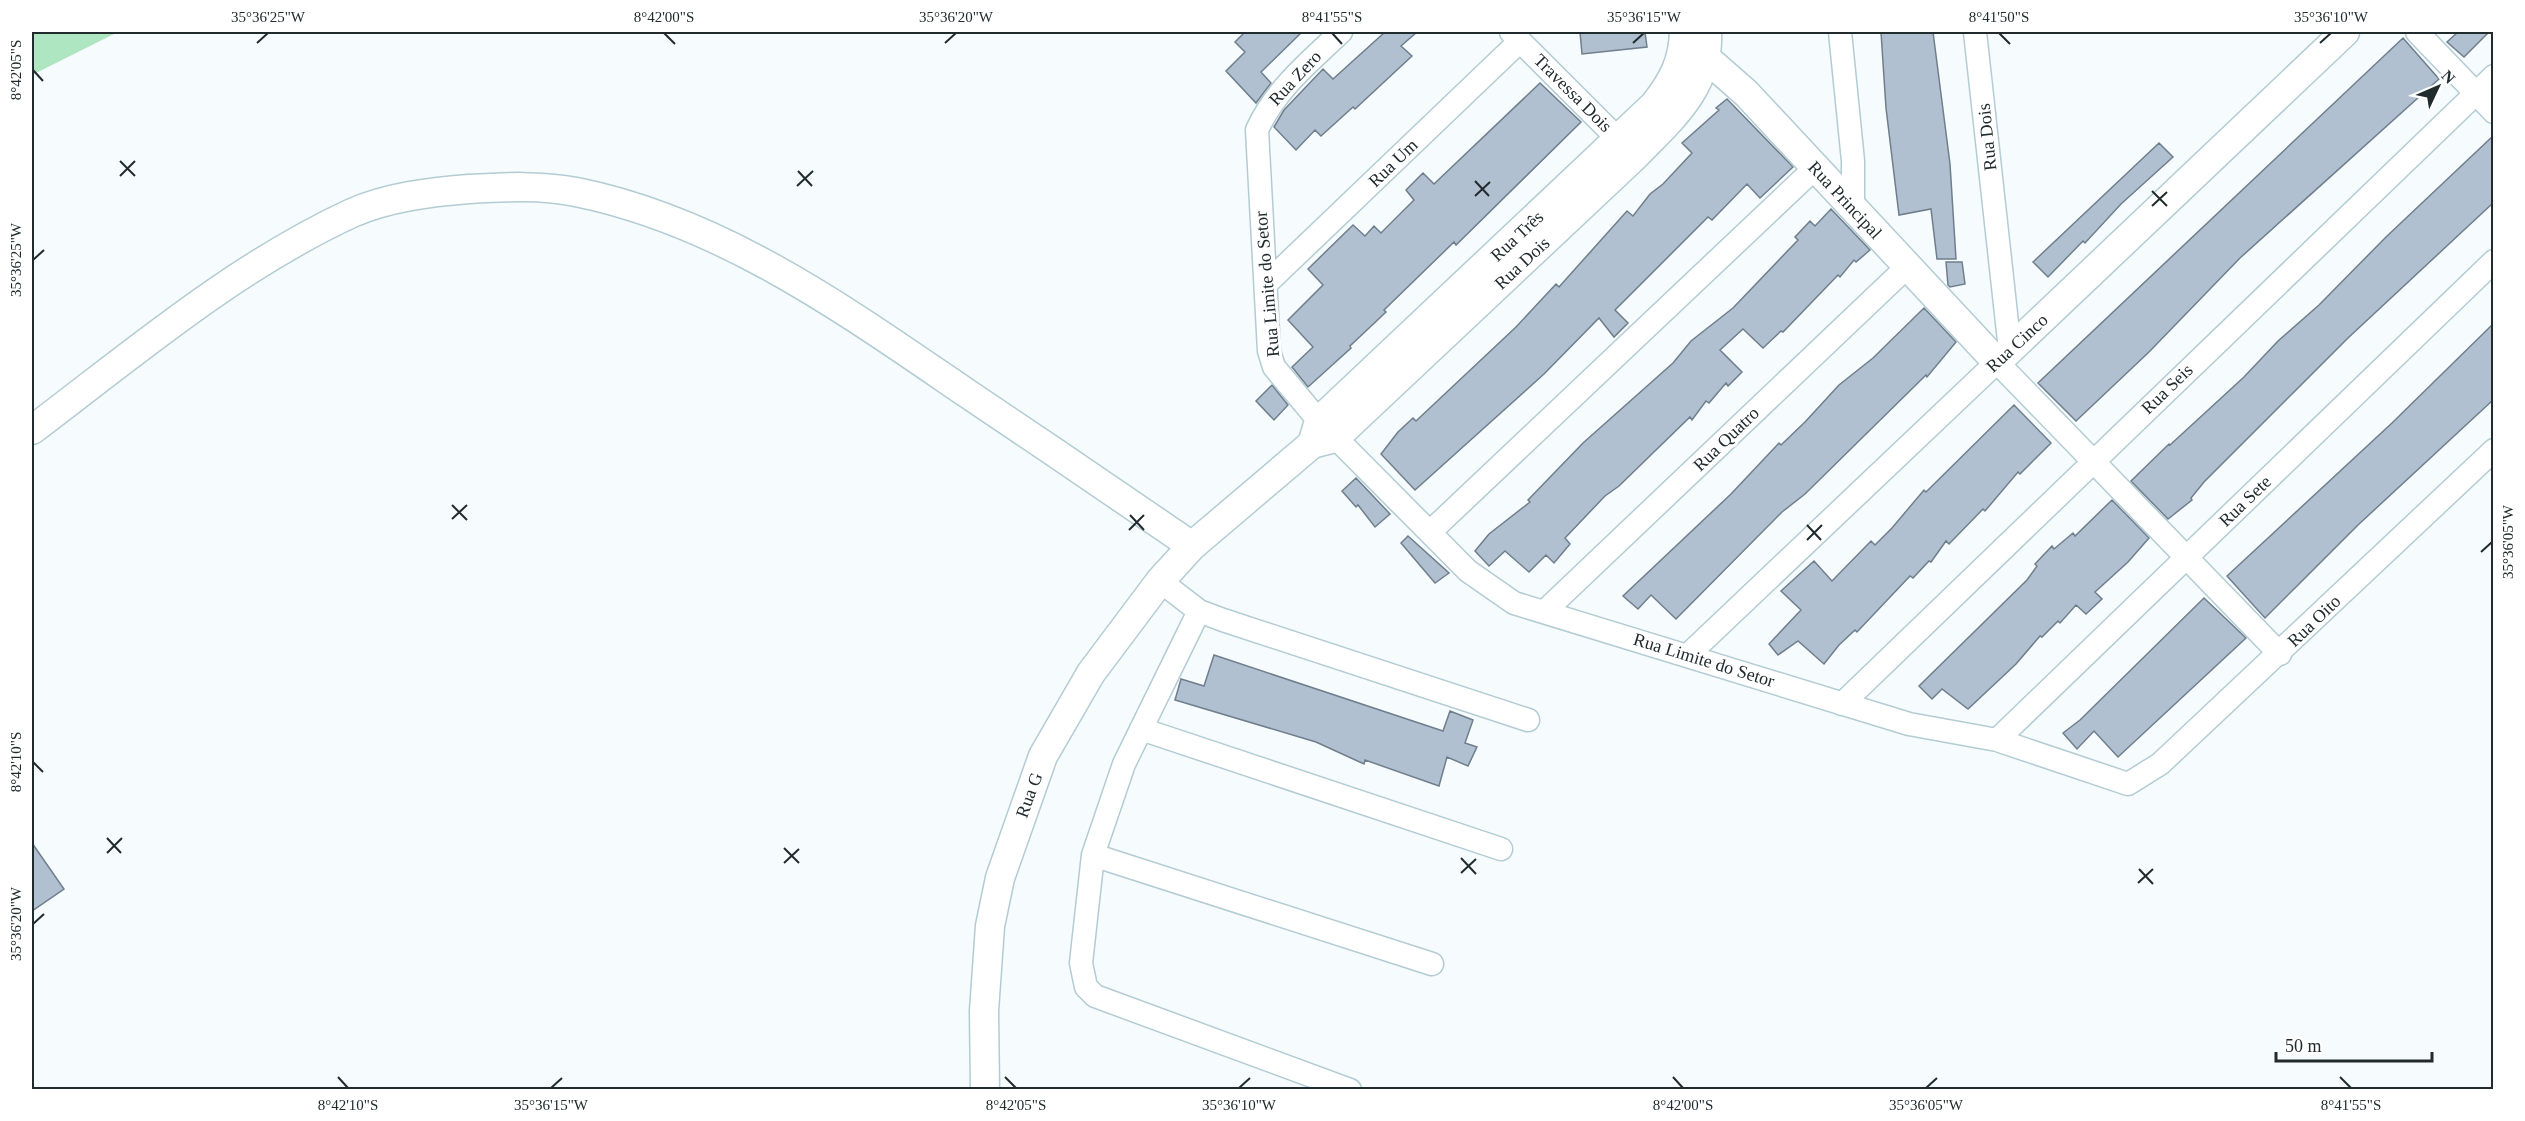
<svg xmlns="http://www.w3.org/2000/svg" width="2525" height="1121" font-family="Georgia,serif">
	<rect width="100%" height="100%" fill="#f6fbfd"/>
	<path fill="#aee6c2" d="M32 32H118L32 75Z"/>
	<path fill="#b0c0d0" stroke="#6f7e8c" stroke-width="1.5" d="M1245 32H1302L1261 72 1271 83 1256 103 1226 71 1245 52 1235 42Z
		M1385 32H1417L1401 46 1412 56 1355 109 1353 107 1321 136 1315 130 1296 150 1274 127 1284 110 1323 69 1333 79Z
		M1580 32H1645L1647 47 1582 54Z
		M1881 32H1933L1950 164 1956 259H1937L1931 209 1899 215 1886 108Z
		M2458 32H2489L2464 57 2447 42Z
		M2403 38 2439 79 2240 258 2149 352 2076 421 2038 383Z
		M1540 83 1581 122 1456 245 1454 242 1384 310 1386 312 1350 346 1351 348 1308 387 1292 367 1313 347 1288 320 1323 285 1308 269 1353 225 1365 236 1374 226 1381 233 1414 200 1406 190 1423 173 1434 184Z
		M1727 99 1793 167 1760 198 1747 184 1712 220 1708 217 1615 310 1628 323 1614 337 1599 318 1544 374 1415 490 1381 454 1398 432 1413 418 1416 421 1516 327 1556 284 1559 287 1627 211 1633 216 1650 194 1663 184 1692 153 1682 143 1719 110 1716 108Z
		M2493 136V203L2348 338 2204 482 2191 498 2192 500 2168 519 2131 481 2169 444 2170 445 2244 377 2278 341 2319 305 2386 237Z
		M2159 143 2173 157 2121 204 2085 243 2083 241 2048 277 2033 262Z
		M1831 209 1870 250 1856 262 1854 260 1840 277 1838 275 1783 332 1781 331 1763 348 1743 329 1720 350 1742 372 1728 386 1726 383 1709 403 1706 401 1692 420 1690 417 1619 486 1605 496 1565 538 1570 544 1554 563 1546 555 1529 572 1505 551 1489 566 1475 551 1489 534 1530 502 1528 500 1583 443 1673 363 1691 341 1733 308 1798 240 1795 237 1810 221 1815 226Z
		M1946 262H1962L1965 284 1950 287 1948 285Z
		M1924 308 1956 342 1927 377 1926 375 1805 494 1782 512 1676 619 1651 595 1638 609 1623 596 1731 494 1779 443 1781 445 1805 422 1839 385 1873 358Z
		M2493 324V400L2358 525 2265 618 2227 576 2392 423Z
		M1272 385 1288 405 1274 420 1256 401Z
		M2014 405 2051 443 2020 474 2018 472 1985 511 1983 509 1949 544 1946 541 1931 562 1929 561 1913 578 1910 576 1857 632 1855 630 1839 645 1824 664 1798 641 1778 655 1769 644 1801 610 1781 591 1814 561 1832 581 1871 541 1875 545 1892 528 1924 490 1926 492Z
		M1356 478 1390 514 1375 527 1358 505 1356 507 1342 491Z
		M2112 500 2149 538 2128 562 2095 592 2102 599 2086 614 2076 605 2060 623 2058 621 2042 637 2040 636 2016 664 1968 709 1942 689 1932 699 1919 686 2027 580 2037 566 2035 564 2052 546 2054 549 2073 533 2075 536Z
		M1408 536 1449 573 1435 583 1401 543Z
		M2204 598 2246 638 2118 757 2094 731 2077 749 2063 733 2080 720Z
		M1214 655 1443 731 1450 711 1473 720 1465 743 1477 747 1468 766 1447 757 1439 786 1365 760 1364 764 1316 742 1175 700 1181 679 1204 686Z
		M32 843 64 889 32 911Z"/>
	<g fill="none" stroke-linecap="round" stroke-linejoin="round">
		<g stroke="#b3ccd3" stroke-width="25">
			<path id="minor" d="M1341 32C1309 62 1275 90 1257 130L1269 351 1274 367 1319 421 1468 571 1514 603 1909 724 1997 740 2128 784 2160 764 2494 450
				M1511 32 1630 151
				M1840 32 1853 161V208
				M1975 32 2010 350
				M2417 32 2494 112
				M1266 284 1520 41
				M1430 532 1815 168
				M1160 581 1199 611 1223 620 1528 720
				M1199 611 1124 764 1093 855 1081 963 1086 987 1095 996 1350 1090
				M1545 611 1908 266
				M1688 655 1997 362 2280 654
				M1842 704 2494 76
				M1141 729 1501 849
				M1997 740 2494 261
				M1093 855 1432 964"/>
		</g>
		<g stroke="#b3ccd3" stroke-width="31">
			<path id="tertiary" d="M1683 54 1706 58 1746 93 1997 362 2345 32
				M32 430C134 353 235 267 352 213 388 197 431 192 469 189 504 187 541 185 576 192 721 221 845 310 965 392 1041 443 1116 494 1192 546
				M1312 444 1319 421 1654 105C1673 81 1683 62 1684 32
				M985 1090 984 1011 990 926 1000 878 1043 756 1091 673 1160 581 1192 546 1312 444 1335 438 1635 156C1670 120 1710 87 1707 32"/>
		</g>
		<use href="#minor" stroke="#fff" stroke-width="22"/>
		<use href="#tertiary" stroke="#fff" stroke-width="28"/>
	</g>
	<path fill="none" stroke="#212b2e" stroke-width="2" d="M664 33 675 44M1332 33 1342 44M1999 33 2010 44M257 43 268 33M945 43 956 33M1633 43 1644 33M2320 43 2331 33M33 70 43 81M120 161 135 176M798 171 812 186M120 176 135 161M1475 181 1489 196M797 186 813 171M2152 191 2167 206M1475 196 1490 182M2152 206 2167 192M33 260 44 250M452 505 467 520M1130 515 1144 530M452 519 467 505M1807 525 1821 540M1129 530 1144 515M1807 540 1822 525M2481 552 2492 542M33 762 43 772M107 838 121 853M784 848 799 863M107 853 122 838M1461 858 1476 874M784 863 799 849M2139 869 2153 884M1461 873 1476 859M2138 883 2153 869M33 924 44 914M338 1077 348 1088M1005 1077 1016 1088M1673 1077 1683 1088M2340 1077 2351 1088M551 1088 562 1078M1239 1088 1250 1078M1926 1088 1937 1078"/>
	<g text-anchor="middle" dominant-baseline="central" stroke-width="6" stroke-linejoin="round" paint-order="stroke">
		<g font-size="18" fill="#212b2e" stroke="#fff">
			<text transform="translate(1295 78) rotate(-47)">Rua Zero</text>
			<text transform="translate(1573 93) rotate(45)">Travessa Dois</text>
			<text transform="translate(1987 137) rotate(-96)">Rua Dois</text>
			<text transform="translate(1393 163) rotate(-44)">Rua Um</text>
			<text transform="translate(1845 200) rotate(47)">Rua Principal</text>
			<text transform="translate(1517 236) rotate(-43)">Rua Três</text>
			<text transform="translate(1522 263) rotate(-43)">Rua Dois</text>
			<text transform="translate(1267 284) rotate(-95)">Rua Limite do Setor</text>
			<text transform="translate(2017 343) rotate(-43)">Rua Cinco</text>
			<text transform="translate(2167 389) rotate(-44)">Rua Seis</text>
			<text transform="translate(1726 439) rotate(-44)">Rua Quatro</text>
			<text transform="translate(2245 501) rotate(-44)">Rua Sete</text>
			<text transform="translate(2314 621) rotate(-44)">Rua Oito</text>
			<text transform="translate(1704 660) rotate(17)">Rua Limite do Setor</text>
			<text transform="translate(1029 795) rotate(-70)">Rua G</text>
		</g>
	</g>
	<rect width="2525" height="1121" fill="none" stroke="#ffffff" stroke-width="66"/>
	<g transform="translate(2438 87) rotate(46)" stroke="#ffffff" stroke-width="4.5" paint-order="stroke">
	<path d="M0-4.5L10 22L0 15L-10 22Z" fill="#212b2e"/>
	<text y="-9" font-size="16" font-weight="bold" text-anchor="middle" fill="#212b2e">N</text>
	</g>
	<path d="M2276 1052v9h156v-9" fill="none" stroke="#212b2e" stroke-width="3"/>
	<text x="2285" y="1052" font-size="18" fill="#212b2e" stroke="#ffffff" stroke-width="4.5" paint-order="stroke">50 m</text>
	<rect x="33" y="33" width="2459" height="1055" fill="none" stroke="#212b2e" stroke-width="2"/>
	<g font-size="15" text-anchor="middle" fill="#212b2e">
		<text x="268" y="22">35°36'25"W</text>
		<text x="664" y="22">8°42'00"S</text>
		<text x="956" y="22">35°36'20"W</text>
		<text x="1332" y="22">8°41'55"S</text>
		<text x="1644" y="22">35°36'15"W</text>
		<text x="1999" y="22">8°41'50"S</text>
		<text x="2331" y="22">35°36'10"W</text>
		<text transform="translate(16 70) rotate(-90)" y="5">8°42'05"S</text>
		<text transform="translate(16 260) rotate(-90)" y="5">35°36'25"W</text>
		<text transform="translate(2508 542) rotate(-90)" y="5">35°36'05"W</text>
		<text transform="translate(16 762) rotate(-90)" y="5">8°42'10"S</text>
		<text transform="translate(16 924) rotate(-90)" y="5">35°36'20"W</text>
		<text x="348" y="1110">8°42'10"S</text>
		<text x="551" y="1110">35°36'15"W</text>
		<text x="1016" y="1110">8°42'05"S</text>
		<text x="1239" y="1110">35°36'10"W</text>
		<text x="1683" y="1110">8°42'00"S</text>
		<text x="1926" y="1110">35°36'05"W</text>
		<text x="2351" y="1110">8°41'55"S</text>
	</g>
</svg>
